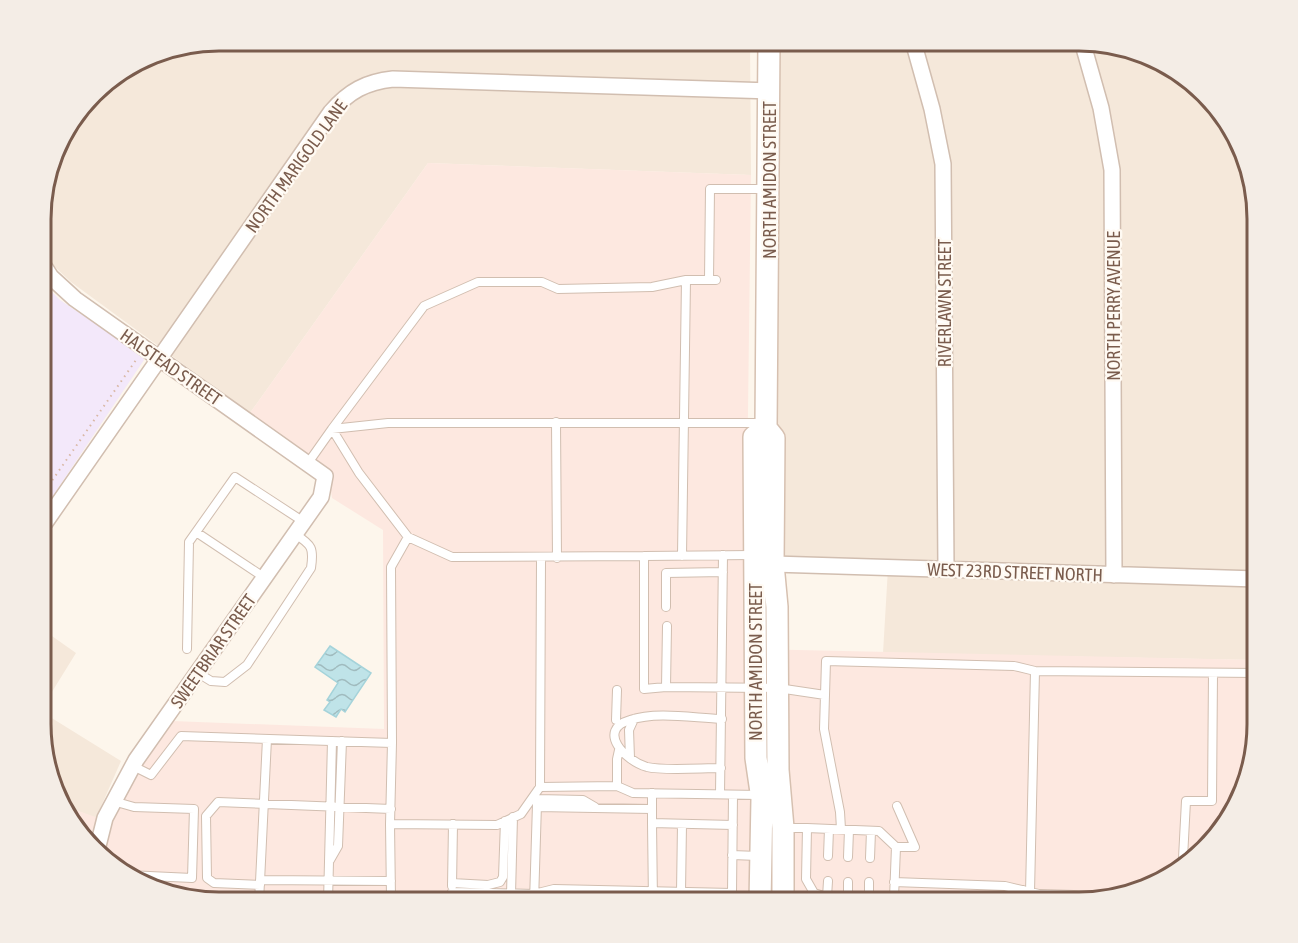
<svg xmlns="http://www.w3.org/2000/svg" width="1298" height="943" font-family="'Asap Condensed',sans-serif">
	<defs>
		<pattern id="water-waves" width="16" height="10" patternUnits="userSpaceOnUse" patternTransform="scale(1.5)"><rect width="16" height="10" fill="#bfe3e8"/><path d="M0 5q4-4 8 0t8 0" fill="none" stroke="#a0bbbe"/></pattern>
	</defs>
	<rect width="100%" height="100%" fill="#fdf6ec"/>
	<path fill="#f5e8da" d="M219 41H750L751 175 428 163 250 413 71 282 54 266 42 243V196L64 130 102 85 161 50Z
		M769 41H1090L1147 54 1188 78 1239 140 1257 208V660L883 653 888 568 773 564Z
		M42 629 76 653 42 708Z
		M42 712 121 761 96 818 62 805 42 747Z"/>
	<path fill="#fde8e0" d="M428 163 751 175 745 649 1257 660V735L1244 792 1220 833 1158 884 1079 902H208L151 889 110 865 64 813 62 805 112 823 131 780 172 721 384 729 383 530 332 498 327 467 250 413Z"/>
	<path fill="#f3e8fa" d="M42 282 60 300 142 355 144 360 42 512Z"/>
	<path fill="url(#water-waves)" stroke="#a5d3da" stroke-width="1.5" d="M330 646 371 673 345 712 341 709 336 717 324 710 330 702 327 700 338 683 315 667Z"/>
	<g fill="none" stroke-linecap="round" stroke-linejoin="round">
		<g stroke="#d1beb0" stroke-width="10">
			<path id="service" d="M709 280 710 189H767
				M556 422 557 558
				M308 463 332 429 388 423H766
				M196 532 265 578
				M753 555 644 556V689L666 687 778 688 825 695
				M644 556 452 557 408 537 359 473 332 429 424 306 478 282H542L558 289 652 287 686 280
				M682 556 686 280H716
				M666 607V573L723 572
				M187 649 189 542 235 477 304 522
				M198 673 211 681 225 682 247 665 311 568C314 548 312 545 295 534
				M666 687 667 626
				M616 720 617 690
				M392 743 391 567 408 537
				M630 758 629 730 634 719
				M133 766 151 775 181 736 392 743 390 824 497 825 521 814 540 787 617 786 633 793 760 795
				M721 768C701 768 664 771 647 767 625 761 596 730 630 720 657 711 693 718 722 719
				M617 786V759L619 750
				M540 787 541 559
				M652 793V823L733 825
				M720 794 723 555
				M537 799 583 800 595 807
				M113 801 134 807 194 809 192 878 128 875
				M537 807 652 809
				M652 823 653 902
				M390 824 391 898 452 900
				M784 828H807L806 879 814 893 827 897 894 898V902
				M807 828 879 831 896 847 894 898
				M841 829 840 812 824 729 826 661 1014 666 1035 671 1257 673
				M896 847H915L897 806
				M732 855 758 856
				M828 856 829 829
				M848 857 849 830
				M870 858 871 831
				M1189 859 1183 858 1186 801H1212L1213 673
				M330 860 338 846 342 741
				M260 880 391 881
				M894 882 1005 886 1039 894 1109 896
				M452 883 488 885 500 882 503 877 505 821
				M260 885 214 883 207 878 206 816 218 802 391 809
				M452 886 453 824
				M452 892 534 894 554 889 732 893 733 795
				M681 892 682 824
				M1030 892 1035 671
				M511 894 513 817
				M827 897 828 881
				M848 897V882
				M869 898V882
				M259 902 267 739
				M328 902 332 741
				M534 902 537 804
				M1022 902 1023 890"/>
		</g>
		<g stroke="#d1beb0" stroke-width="18">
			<path id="minor" d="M913 41 932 109 943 164 946 569
				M1082 41 1101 108 1112 170 1114 575
				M42 263 51 277 75 299 325 476 321 497 136 760 105 818 97 850
				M42 527 331 112C349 91 366 82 393 79L769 91
				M773 564 1257 579"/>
		</g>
		<g stroke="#d6c0b0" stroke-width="24">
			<path id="secondary" d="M769 41 766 428 774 438 773 564 777 607 778 770 783 828V902
				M760 902 762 799 756 758 754 437 766 428"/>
		</g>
		<path stroke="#d9b8a5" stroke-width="2" stroke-dasharray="1.5 4.5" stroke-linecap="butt" d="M42 495 136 360"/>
		<use href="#service" stroke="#fff" stroke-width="8"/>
		<use href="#minor" stroke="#fff" stroke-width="15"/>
		<use href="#secondary" stroke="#fff" stroke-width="21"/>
	</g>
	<g text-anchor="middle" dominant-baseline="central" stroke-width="4.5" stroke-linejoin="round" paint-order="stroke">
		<g font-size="18" fill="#7a5c4d" stroke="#fffaf3">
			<text transform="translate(296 166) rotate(-54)">NORTH MARIGOLD LANE</text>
			<text transform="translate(769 180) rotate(-90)">NORTH AMIDON STREET</text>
			<text transform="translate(944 303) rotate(-90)">RIVERLAWN STREET</text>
			<text transform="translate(1113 306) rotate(-90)">NORTH PERRY AVENUE</text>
			<text transform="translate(171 367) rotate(35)">HALSTEAD STREET</text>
			<text transform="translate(1015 572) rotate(2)">WEST 23RD STREET NORTH</text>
			<text transform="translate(213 651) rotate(-55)">SWEETBRIAR STREET</text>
			<text transform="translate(755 662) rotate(-90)">NORTH AMIDON STREET</text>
		</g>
	</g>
	<path d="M0 0H1298V943H0ZM219 51H1079A168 168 0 0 1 1247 219V724A168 168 0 0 1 1079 892H219A168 168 0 0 1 51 724V219A168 168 0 0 1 219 51Z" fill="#f4ede6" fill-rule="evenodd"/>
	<path fill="none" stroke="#7a5c4d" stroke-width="3" d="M219 51H1079A168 168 0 0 1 1247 219V724A168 168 0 0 1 1079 892H219A168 168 0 0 1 51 724V219A168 168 0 0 1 219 51Z"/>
</svg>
